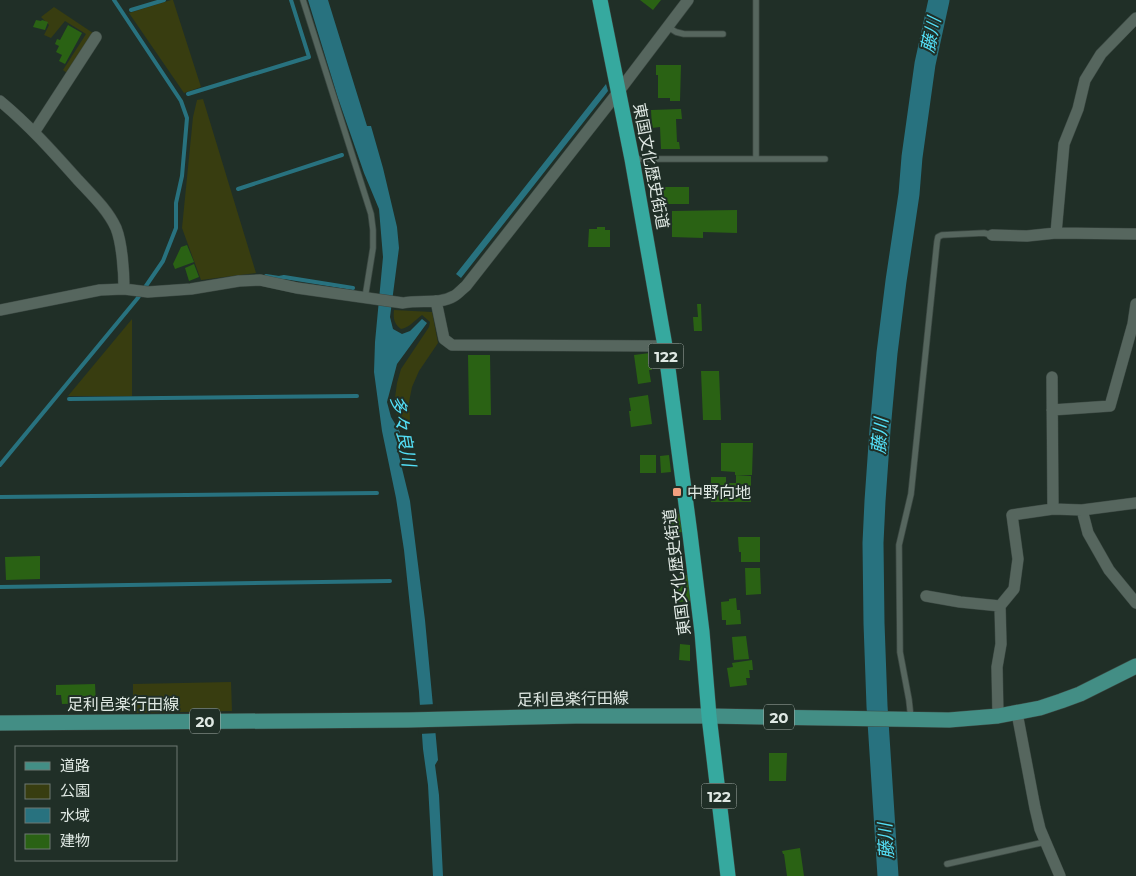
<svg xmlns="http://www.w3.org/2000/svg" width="1136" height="876" font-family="Montserrat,'Noto Sans JP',sans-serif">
	<rect width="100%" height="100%" fill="#202f27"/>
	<path fill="#383d10" d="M171 0H173L201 87 184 93 129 13Z
		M54 7 93 33 67 73 63 70 86 34 65 21 51 38 44 35 49 25 41 17Z
		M203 99 256 273 201 280 182 228 193 117 197 100Z
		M394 310 432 312 438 343 419 371 412 387 409 402 410 419 406 431 397 416 394 405 397 383 401 369 429 327 430 322 422 315C415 320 409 328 401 329 394 324 393 318 394 310Z
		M132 318V396H68L132 319Z
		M231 682 232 711 133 713V684Z"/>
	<path fill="#28727f" d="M308 0H328L367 126H371L383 168 397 227 399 248 390 317 393 329 402 334 410 331 422 319 427 323 397 364 387 402 391 417 400 432 397 440V448L410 501 425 620 438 760 435 765 439 795 443 876H433L428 785 423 749 419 692 404 550 396 498 382 431 374 372 375 342 383 257 379 209 364 173 338 98Z
		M606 84 608 91 461 278 456 274Z"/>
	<path fill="#202f27" d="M436 704 438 733 419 734 417 705Z"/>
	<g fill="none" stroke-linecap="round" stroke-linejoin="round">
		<path stroke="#28727f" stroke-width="4" d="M131 10 164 0
			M188 94 309 57 291 0
			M238 189 342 155
			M266 276 279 278 284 277 353 288
			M69 399 357 396
			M0 465 137 299 163 261 176 228V203L182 176 187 118 181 101 114 0
			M0 497 377 493
			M0 587 390 581"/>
		<path stroke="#28727f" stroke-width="21" d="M888 876 877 706 874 623 873 543 875 501 880 430 887 353 896 281 909 194 912 157 925 64 939 0"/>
	</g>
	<path fill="#2a6214" d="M640 0H661L653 10Z
		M36 20 41 21 42 20 48 22 45 30 33 27Z
		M68 25 82 33 65 64 59 61 62 55 56 52 59 46 55 44 57 39 60 40Z
		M656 65H681L680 101H670V98H658V75H656Z
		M681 109 682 119H676L677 142H679L680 149H661L660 127 652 128 651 110Z
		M659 187H689V204H659Z
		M737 210V233L703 232V238L672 237V211Z
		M597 227H605V230H610V247H588L589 229H597Z
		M187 245 194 262 175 269 173 264 181 247Z
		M194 264 199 277 189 281 185 268Z
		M697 304H701L702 331H694L693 317H698Z
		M650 353 652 370H649L651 382 638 384 634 355Z
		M468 355H490L491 415H469Z
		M701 371H719L721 420H703Z
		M648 395 652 424 631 427 629 411H631L629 398Z
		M721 443H753L752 475H735V472L721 471Z
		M640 455H656V473H640Z
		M669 455 671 472 661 473 660 456Z
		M736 475 751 476V502H711V477H726V483H736Z
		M679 514 682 532 671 533 669 515Z
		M738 537H760V562H741V552H739Z
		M40 556V579L6 580 5 557Z
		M745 568H760L761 594 746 595Z
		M688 575 691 601 679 602 678 594 673 595 672 588 676 587 675 577Z
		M736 598 737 610H740L741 624 726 625V620H722L721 602 729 601V599Z
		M746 636 749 659 734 660 732 637Z
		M680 644 690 645V661L679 660Z
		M752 660 753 670H749L750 678H746L747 685 730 687 727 668 733 667 732 663Z
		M95 684 96 703 62 704 61 695H56V685Z
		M769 753H787L786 781H769Z
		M800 848 804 876H787L784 854H783L782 851Z"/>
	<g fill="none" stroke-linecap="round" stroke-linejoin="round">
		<g stroke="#3c4943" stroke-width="7">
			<path id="lane" d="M303 0 371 214 373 230V248L365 298
				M756 0V159
				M668 27 676 32 684 34H723
				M632 159H825
				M911 719 909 700 900 652 899 545 911 494 937 242 938 237 942 235 984 233 992 235
				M947 864 1045 842"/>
		</g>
		<g stroke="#3c4943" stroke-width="12">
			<path id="street" d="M0 101C29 125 53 152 78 180 91 194 108 210 116 228 122 243 124 272 124 289
				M35 131 96 37
				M1056 233 1064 144 1078 109 1085 80 1101 54 1136 18
				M992 235 1027 236 1056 233 1136 234
				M436 301 444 339 452 345 665 346
				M0 310 100 290 124 289 148 292 191 289 239 281 260 280 297 288 403 303C420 299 439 305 454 296 458 294 462 289 466 286L619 91 688 0
				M1052 377 1053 509
				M1052 410 1110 406 1133 324 1136 304
				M1082 510 1088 533 1109 570 1136 603
				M926 596 960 602 1000 606
				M1017 713 1035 808 1040 829 1060 876
				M998 716 997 667 1001 644 1000 606 1014 589 1018 559 1012 515 1053 509 1082 510 1136 503"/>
		</g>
		<g stroke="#3c4943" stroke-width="16">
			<path id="primary" d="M0 723 408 720 576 716H709L949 720 998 716 1040 708 1061 701 1080 694 1136 666"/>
		</g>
		<g stroke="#3c4943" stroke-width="16">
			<path id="highway" d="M600 0 632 159 665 346 690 534 702 632 709 716 728 876"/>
		</g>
		<use href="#lane" stroke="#56665e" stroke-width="5.5"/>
		<use href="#street" stroke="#56665e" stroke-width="11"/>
		<use href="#primary" stroke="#438e85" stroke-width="15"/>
		<use href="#highway" stroke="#36a99f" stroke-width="15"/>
	</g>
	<rect fill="#f2a080" stroke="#202f27" stroke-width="2" x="672" y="487" width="10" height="10" rx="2.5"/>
	<g text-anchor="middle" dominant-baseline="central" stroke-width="4" stroke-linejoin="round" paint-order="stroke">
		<g fill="#202f27" stroke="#a6b0ab" stroke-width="1">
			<rect x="648.5" y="343.5" width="35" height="25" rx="4"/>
			<rect x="764" y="704.5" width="30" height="25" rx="4"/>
			<rect x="190" y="708.5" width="30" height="25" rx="4"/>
			<rect x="701.5" y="783.5" width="35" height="25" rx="4"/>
		</g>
		<g font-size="15" font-weight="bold" fill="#dfe8e3">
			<text x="666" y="356">122</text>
			<text x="779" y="717">20</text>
			<text x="205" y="721">20</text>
			<text x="719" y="796">122</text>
		</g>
		<g font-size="16" fill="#dfe8e3" stroke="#202f27">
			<text transform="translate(651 166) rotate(79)">東国文化歴史街道</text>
			<text transform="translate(677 572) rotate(-97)">東国文化歴史街道</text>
			<text transform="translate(573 699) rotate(-1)">足利邑楽行田線</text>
			<text x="123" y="704">足利邑楽行田線</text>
		</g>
		<g font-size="16" fill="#dfe8e3" stroke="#202f27" text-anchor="start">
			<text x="687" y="492">中野向地</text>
		</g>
		<g font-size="18" font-style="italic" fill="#54e0f8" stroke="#202f27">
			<text transform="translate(931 35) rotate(-78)">藤川</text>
			<text transform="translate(403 431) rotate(80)">多々良川</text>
			<text transform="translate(880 436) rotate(-85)">藤川</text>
			<text transform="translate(886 841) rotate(-93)">藤川</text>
		</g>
	</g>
	<rect x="15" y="746" width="162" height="115" fill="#202f27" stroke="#6c7972"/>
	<rect x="25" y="762" width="25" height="8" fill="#438e85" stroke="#6c7972"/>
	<text x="60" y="771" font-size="15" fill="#dfe8e3">道路</text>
	<rect x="25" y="784" width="25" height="15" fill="#383d10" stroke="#6c7972"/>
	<text x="60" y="796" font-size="15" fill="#dfe8e3">公園</text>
	<rect x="25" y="808" width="25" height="15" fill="#28727f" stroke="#6c7972"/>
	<text x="60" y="821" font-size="15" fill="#dfe8e3">水域</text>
	<rect x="25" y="834" width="25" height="15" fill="#2a6214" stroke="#6c7972"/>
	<text x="60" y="846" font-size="15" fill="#dfe8e3">建物</text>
</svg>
